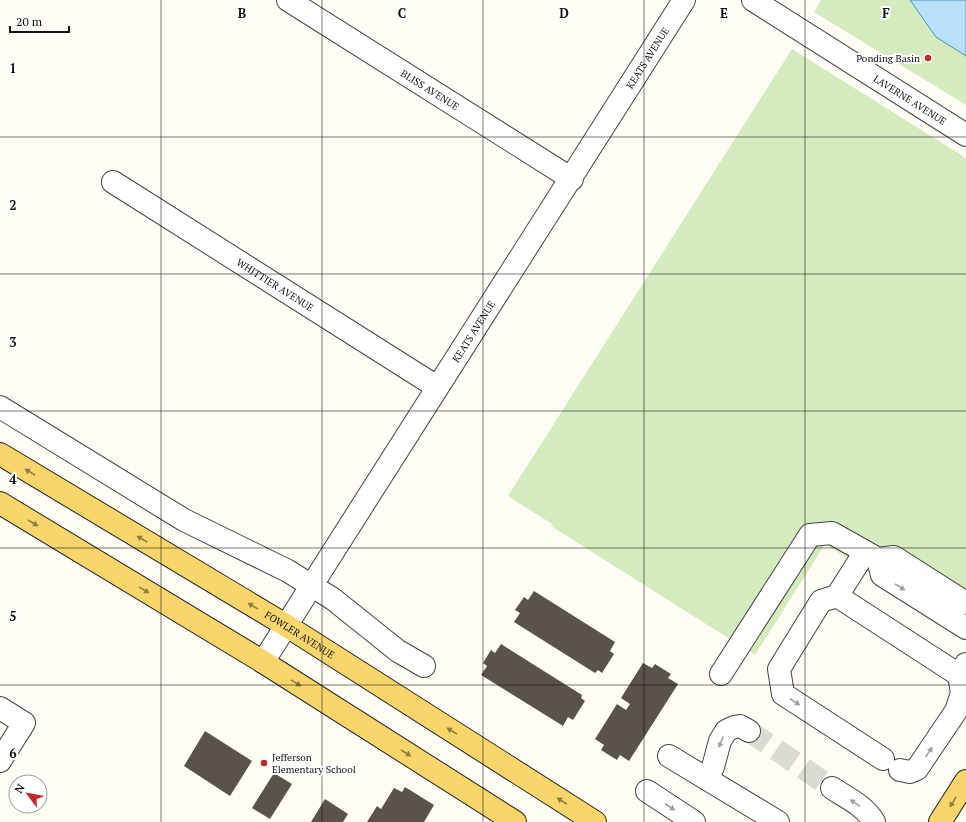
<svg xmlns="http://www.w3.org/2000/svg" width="966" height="822" font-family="'PT Serif',serif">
	<rect width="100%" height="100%" fill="#fffdf5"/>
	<path fill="#d5ebbd" d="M821 0H966V105L814 12Z
		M792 49 966 158V633L825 544 755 655 551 526 552 524 508 496Z"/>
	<path fill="#b9e0f7" stroke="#3f96cf" d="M910 0H966V56L936 37Z"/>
	<path fill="#5a524d" d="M534 591 615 642 610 651 614 654 602 673 598 670 595 673 514 622 520 613 515 610 524 597 528 600Z
		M501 644 582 695 581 698 585 701 573 720 568 717 563 726 481 675 487 666 483 663 491 650 495 653Z
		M643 663 652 668 655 664 671 674 668 678 678 684 629 761 620 755 617 760 601 750 604 745 595 739 617 704 626 710 630 704 621 698Z
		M205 731 252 761 230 796 184 766Z
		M274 773 292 784 270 819 252 808Z
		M405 787 434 805 424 822H367L377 806 381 809 394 788 402 792Z
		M325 799 348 814 343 822H311Z"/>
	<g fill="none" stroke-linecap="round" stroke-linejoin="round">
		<path stroke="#dbdad3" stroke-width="22" stroke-dasharray="22 11" stroke-linecap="butt" d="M749 731 832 788"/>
		<g stroke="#444" stroke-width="24">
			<g id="minor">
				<path id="s1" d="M288 0 572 179"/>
				<path id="s2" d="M753 0 966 135"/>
				<path id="s3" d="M113 182 437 387"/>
				<path d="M0 407 184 520 288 571 333 599 398 651 424 666"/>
				<path d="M878 559 882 575 966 628"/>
				<path d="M837 596 865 552"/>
				<path id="s4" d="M263 662 684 0"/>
				<path d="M721 674 810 535 832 533 878 559 894 557 966 603"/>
				<path d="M0 708 24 723 0 761"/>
				<path d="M669 756 778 822"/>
				<path d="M883 759 783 694 779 669 821 601 837 596 959 675"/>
				<path d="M900 770 910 772 917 769 956 711 962 693 959 675 966 664"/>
				<path d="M707 778 713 767 720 741 726 731 734 727 740 726 749 731"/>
				<path d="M832 788C847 798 865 806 874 822"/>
				<path d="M647 791 694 822"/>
			</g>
		</g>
		<g stroke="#222" stroke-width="24">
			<g id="major">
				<path id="s5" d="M0 454 287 626 595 822"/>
				<path d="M0 503 260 660 515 822"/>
				<path d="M940 822 966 781"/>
			</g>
		</g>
		<use href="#minor" stroke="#fff" stroke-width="22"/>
		<use href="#major" stroke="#f9d66b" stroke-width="22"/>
	</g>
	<defs><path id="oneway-solid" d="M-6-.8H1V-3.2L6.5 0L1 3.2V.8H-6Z"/></defs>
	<g fill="#917d42">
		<use href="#oneway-solid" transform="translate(30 472) rotate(-149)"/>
		<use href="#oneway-solid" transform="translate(33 523) rotate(31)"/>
		<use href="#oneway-solid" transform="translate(142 539) rotate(-149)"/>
		<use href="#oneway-solid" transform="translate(144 590) rotate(31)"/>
		<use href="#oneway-solid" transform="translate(253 606) rotate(-149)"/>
		<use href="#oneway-solid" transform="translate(296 683) rotate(32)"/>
		<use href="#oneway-solid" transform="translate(452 731) rotate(-148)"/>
		<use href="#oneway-solid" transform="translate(406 753) rotate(32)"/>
		<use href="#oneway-solid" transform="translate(562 801) rotate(-148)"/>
		<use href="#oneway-solid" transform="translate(953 802) rotate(122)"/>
	</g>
	<g fill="#a0a0a0">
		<use href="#oneway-solid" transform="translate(900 587) rotate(32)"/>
		<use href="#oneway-solid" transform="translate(795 702) rotate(33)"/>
		<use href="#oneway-solid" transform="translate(721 742) rotate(112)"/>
		<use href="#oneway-solid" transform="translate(929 752) rotate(-56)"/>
		<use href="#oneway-solid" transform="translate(855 803) rotate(-146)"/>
		<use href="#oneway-solid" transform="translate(670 807) rotate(33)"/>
	</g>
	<path fill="none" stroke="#111" stroke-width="1" stroke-opacity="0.55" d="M161 0V822M322 0V822M483 0V822M644 0V822M805 0V822M0 137H966M0 274H966M0 411H966M0 548H966M0 685H966"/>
	<g fill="#c4262e" stroke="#fff" stroke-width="1.5">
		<circle cx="928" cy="58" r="4"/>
		<circle cx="264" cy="763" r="4"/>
	</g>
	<g text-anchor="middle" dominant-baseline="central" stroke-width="4" stroke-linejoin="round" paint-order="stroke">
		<g font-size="10" fill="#111" stroke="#fff">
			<text stroke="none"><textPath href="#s4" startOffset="716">KEATS AVENUE</textPath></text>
			<text stroke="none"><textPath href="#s1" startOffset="168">BLISS AVENUE</textPath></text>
			<text stroke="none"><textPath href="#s2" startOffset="186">LAVERNE AVENUE</textPath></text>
			<text stroke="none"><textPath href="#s3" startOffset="192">WHITTIER AVENUE</textPath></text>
			<text stroke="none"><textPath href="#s4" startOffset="392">KEATS AVENUE</textPath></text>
			<text stroke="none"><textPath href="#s5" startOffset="350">FOWLER AVENUE</textPath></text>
		</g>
		<g font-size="10" fill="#111" stroke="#fff" text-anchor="end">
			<text x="920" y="58">Ponding Basin</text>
			<text x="272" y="757" text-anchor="start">Jefferson<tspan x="272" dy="12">Elementary School</tspan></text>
		</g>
	</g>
	<g font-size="13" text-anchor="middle" font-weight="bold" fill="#111" stroke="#fff" stroke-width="4" stroke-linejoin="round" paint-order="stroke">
		<text x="242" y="18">B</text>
		<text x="402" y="18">C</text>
		<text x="564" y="18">D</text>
		<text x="724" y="18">E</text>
		<text x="886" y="18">F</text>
		<text x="13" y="73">1</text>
		<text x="13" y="210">2</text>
		<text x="13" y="347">3</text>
		<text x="13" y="484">4</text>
		<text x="13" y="621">5</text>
		<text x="13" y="758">6</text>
	</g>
	<g transform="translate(28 794) rotate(302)"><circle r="19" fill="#ffffff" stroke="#a0a0a0"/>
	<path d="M0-3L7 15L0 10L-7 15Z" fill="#c4262e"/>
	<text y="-6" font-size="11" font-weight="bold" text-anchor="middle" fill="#111111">N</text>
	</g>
	<path d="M10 26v6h59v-6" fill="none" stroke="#111111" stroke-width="2"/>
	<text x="16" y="26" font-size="12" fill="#111111" stroke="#ffffff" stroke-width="3" paint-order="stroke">20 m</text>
</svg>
